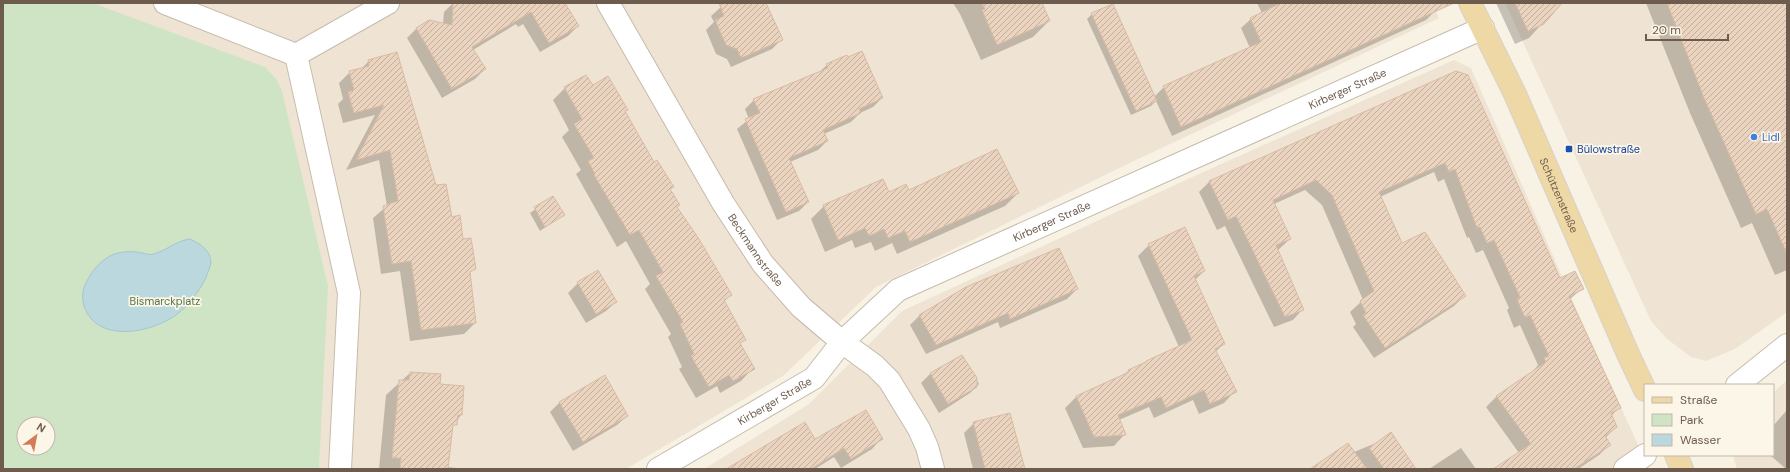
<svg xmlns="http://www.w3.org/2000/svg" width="1790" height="472" font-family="'DM Sans',sans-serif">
	<defs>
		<pattern id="building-hatch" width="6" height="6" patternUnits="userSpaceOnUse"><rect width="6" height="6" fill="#ead3bf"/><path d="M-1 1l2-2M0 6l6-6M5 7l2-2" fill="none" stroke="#c2ae9d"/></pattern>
	</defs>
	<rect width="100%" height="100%" fill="#f8f2e4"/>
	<path fill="#efe4d3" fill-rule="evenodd" d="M3 3H1432L1439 18 1136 160 876 287 783 376 626 469H3ZM24 424H48V448H24Z
		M1505 3H1787V312L1735 349 1706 361 1691 357 1667 339 1651 321Z
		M1454 60 1471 68 1574 304 1649 469H704L809 404 902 311 1190 178Z
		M1787 380V469H1737L1733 455H1773V393Z"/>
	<path fill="#cfe4c5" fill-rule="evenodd" d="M3 3H93L265 67 277 80 282 91 328 286 319 469H5L3 464ZM24 424H48V448H24Z"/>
	<path fill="#bbd8df" stroke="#a3c6cf" d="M190 239C201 244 211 251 211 263 206 283 192 303 176 315 151 333 97 344 84 306 82 298 82 290 86 283 91 272 99 262 110 256 118 252 127 251 136 252 142 252 149 256 154 254 167 250 176 241 190 239Z"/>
	<path fill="#0003" d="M453 3H564L578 26 568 36 540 52 523 24 518 27 516 24 473 50 485 69 475 79 442 98 407 38 416 29 443 24 444 12Z
		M729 3H765L781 40 772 49 731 67 727 59 716 54 706 30 714 22 711 16 721 7Z
		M953 3H1041L1049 21 1033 37 981 60 960 14Z
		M1257 3H1433L1436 10 1426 20 1172 136 1156 101 1151 106 1131 115 1087 19 1092 14 1154 97 1164 87 1250 48 1241 28 1251 19 1262 13Z
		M1496 3H1561L1529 38 1515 44Z
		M1646 3H1787V270L1775 275 1752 223 1741 228 1690 113Z
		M369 61 463 240 474 268 469 274 475 323 464 334 410 341 400 271 381 274 373 218 387 206 379 160 346 170 375 115 343 123 338 104 343 99 339 83 350 72 361 69Z
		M827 65 882 98 873 107 860 113 851 122 824 134 827 141 818 150 790 162 808 202 799 211 777 220 737 129 749 119 745 109 754 100 817 74Z
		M1456 72 1560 279 1582 289 1569 300 1619 408 1611 416 1616 427 1605 438 1609 445 1599 455 1578 469H1495L1519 453 1486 407 1497 396 1535 371 1534 370 1538 365 1520 325 1514 328 1507 310 1509 308 1483 250 1476 253 1469 237 1467 238 1444 179 1438 182 1434 172 1380 197 1401 244 1464 296 1454 306 1374 358 1353 327 1356 324 1350 312 1363 300 1322 205 1305 190 1274 204 1290 239 1278 250 1303 309 1293 320 1274 327 1225 226 1217 230 1199 192 1209 182Z
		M592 86 624 111 653 163 672 187 669 190 676 208 730 295 724 302 744 339 739 344 753 368 741 381 720 393 717 386 696 398 679 369 682 367 668 337 671 334 645 289 650 284 626 241 617 247 576 174 581 170 562 137 569 130 553 100 565 88Z
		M908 191 1018 193 1005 206 897 254 892 243 875 251 871 242 855 248 852 240 825 252 811 219 824 206 888 193Z
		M553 197 563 215 540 231 530 213Z
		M1149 245 1204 271 1195 280 1224 344 1215 352 1235 391 1224 403 1199 414 1193 400 1154 418 1149 407 1119 420 1125 434 1114 446 1083 448 1065 408 1076 397 1124 376 1128 371 1146 362 1179 347 1138 256Z
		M578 283 616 302 606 311 586 323 568 293Z
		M1077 289 1067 299 1000 328 998 322 926 354 910 325 919 316Z
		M962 356 979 384 970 393 939 413 921 383 930 374Z
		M410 373 439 385 463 387 461 415 451 429 447 467 467 469H379L386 395Z
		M604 377 627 416 617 425 573 451 550 412 559 403Z
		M1787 410V469H1786L1770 455H1773V426Z
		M974 423 1024 469H973L964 433Z
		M881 439 872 449 841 468 834 457 815 469 812 465 806 469H737L815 441Z
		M1381 441 1415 469H1316L1354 452Z
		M1461 448 1476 469H1429Z"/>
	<path fill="url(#building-hatch)" stroke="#dabba2" d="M453 3H565L579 26 549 43 531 12 472 47 486 69 452 89 416 28 429 20 452 25Z
		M719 3H766L783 40 741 58 737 49 726 45 715 20 724 16Z
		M982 3H1042L1050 21 997 45 982 10 985 9Z
		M1281 3H1454L1181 127 1163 86 1261 42 1250 18Z
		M1515 3H1562L1544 24 1528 31Z
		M1667 3H1787V254L1767 209 1756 214 1704 98Z
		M1113 4 1157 101 1136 111 1091 13Z
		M862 51 883 98 859 109 861 113 823 130 828 141 789 158 809 202 786 212 745 119 760 113 753 99 828 68 826 64 847 55 848 57Z
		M397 52 436 185 446 184 452 217 460 215 463 239 471 238 476 269 470 272 476 323 421 330 411 261 392 264 383 206 398 201 390 150 356 160 384 105 354 113 348 92 354 90 349 71 369 66 368 60Z
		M1456 71 1468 75 1560 278 1575 271 1584 289 1569 296 1621 408 1611 413 1617 427 1605 436 1611 445 1574 469H1493L1531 444 1496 396 1546 362 1544 358 1549 356 1530 315 1525 318 1517 299 1520 297 1494 240 1487 243 1480 227 1477 228 1455 169 1449 172 1445 163 1379 192 1402 243 1425 232 1466 296 1385 348 1363 315 1366 313 1360 301 1374 291 1332 195 1316 180 1273 200 1291 239 1276 245 1304 310 1285 317 1236 216 1228 220 1209 181Z
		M586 75 593 85 608 76 628 110 625 111 654 162 657 160 674 187 670 189 680 205 677 207 699 239 732 295 724 300 746 340 740 343 755 369 733 381 729 375 709 387 691 356 694 354 680 324 683 322 656 276 663 272 639 230 630 235 594 175 595 174 588 161 594 158 574 124 582 119 564 87Z
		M997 149 1019 193 910 242 905 231 888 238 884 229 869 236 865 228 838 240 823 205 883 179 889 192 906 184 909 190Z
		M553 196 565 215 545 227 534 207Z
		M1185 227 1205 271 1194 276 1225 344 1215 349 1237 392 1210 404 1204 390 1166 408 1161 397 1118 415 1126 435 1094 437 1076 396 1129 372 1128 370 1146 362V361L1192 340 1148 244Z
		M1059 248 1078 289 1010 319 1008 313 936 345 919 315 966 287Z
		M598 270 617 302 596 314 577 282Z
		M962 355 977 378V387L948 404 930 373Z
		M410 372 441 374 440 384 464 386 462 415H458L457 425H453L448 469H400L401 458H392L399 380H409Z
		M605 375 628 416 583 442 559 402Z
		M866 410 883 439 851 459 844 448 811 469H726L805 422 815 439Z
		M1010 413 1025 469H985L973 422Z
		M1391 432 1416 469H1384L1369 448Z
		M1348 443 1367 469H1310Z"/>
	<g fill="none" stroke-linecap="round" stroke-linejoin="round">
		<g stroke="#c7baac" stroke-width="24">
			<g id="minor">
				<path d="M165 3 296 55 349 293 340 469"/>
				<path id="s1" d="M608 3 723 203 763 264 801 307 842 342 875 366 889 380 919 429 927 447 933 469"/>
				<path d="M296 55 388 3"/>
				<path d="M1737 385 1787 345"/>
				<path id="s2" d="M658 469 814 378 842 342 898 290 1483 28"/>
				<path d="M1625 469 1645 455"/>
			</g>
		</g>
		<g stroke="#d6d1cd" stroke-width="24">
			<g id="major">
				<path id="s3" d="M1470 3 1515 94 1628 354 1645 390"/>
				<path d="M1676 455 1682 469"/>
			</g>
		</g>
		<use href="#minor" stroke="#fff" stroke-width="22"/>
		<use href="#major" stroke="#eed8a5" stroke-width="22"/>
	</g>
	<circle fill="#3f7fe0" stroke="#fcf6e9" stroke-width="1.5" cx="1754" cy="137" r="4"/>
	<rect fill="#1a4fb4" stroke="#fcf6e9" stroke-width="1.5" x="1565" y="145" width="8" height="8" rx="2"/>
	<g text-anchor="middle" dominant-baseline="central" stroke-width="3.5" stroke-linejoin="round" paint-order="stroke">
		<g font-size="11" fill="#6d5b4d" stroke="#fcf6e9">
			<text stroke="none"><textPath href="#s2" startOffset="795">Kirberger Straße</textPath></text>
			<text stroke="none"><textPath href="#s3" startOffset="212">Schützenstraße</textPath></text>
			<text stroke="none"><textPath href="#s2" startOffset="471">Kirberger Straße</textPath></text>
			<text stroke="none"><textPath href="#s1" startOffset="288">Beckmannstraße</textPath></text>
			<text stroke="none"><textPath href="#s2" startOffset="135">Kirberger Straße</textPath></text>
		</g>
		<g font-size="11" fill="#366cbe" stroke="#fcf6e9" text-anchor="start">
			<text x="1762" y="137">Lidl</text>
		</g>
		<g font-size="11" fill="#164399" stroke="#fcf6e9" text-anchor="start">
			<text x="1577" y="149">Bülowstraße</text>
		</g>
		<g font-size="11" fill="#54774a" stroke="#fcf6e9">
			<text x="165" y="301">Bismarckplatz</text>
		</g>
	</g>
	<rect width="1790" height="472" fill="none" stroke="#6d5b4d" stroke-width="8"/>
	<rect x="1644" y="384" width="130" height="72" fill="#fcf6e9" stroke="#c3b8ab"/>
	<rect x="1652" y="397" width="20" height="6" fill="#eed8a5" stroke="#c3b8ab"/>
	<text x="1680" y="404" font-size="12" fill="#6d5b4d">Straße</text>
	<rect x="1652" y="414" width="20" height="12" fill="#cfe4c5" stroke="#c3b8ab"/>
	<text x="1680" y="424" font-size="12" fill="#6d5b4d">Park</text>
	<rect x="1652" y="434" width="20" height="12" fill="#bbd8df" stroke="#c3b8ab"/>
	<text x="1680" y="444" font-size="12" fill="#6d5b4d">Wasser</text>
	<g transform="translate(36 436) rotate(32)"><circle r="19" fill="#fcf6e9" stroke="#c3b8ab"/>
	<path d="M0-3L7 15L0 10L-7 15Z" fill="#d27c5a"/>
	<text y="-6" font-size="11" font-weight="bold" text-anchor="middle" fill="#6d5b4d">N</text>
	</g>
	<path d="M1646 34v6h82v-6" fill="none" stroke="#6d5b4d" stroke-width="2"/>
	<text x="1652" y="34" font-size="12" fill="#6d5b4d" stroke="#fcf6e9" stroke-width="3" paint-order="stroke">20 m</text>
</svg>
